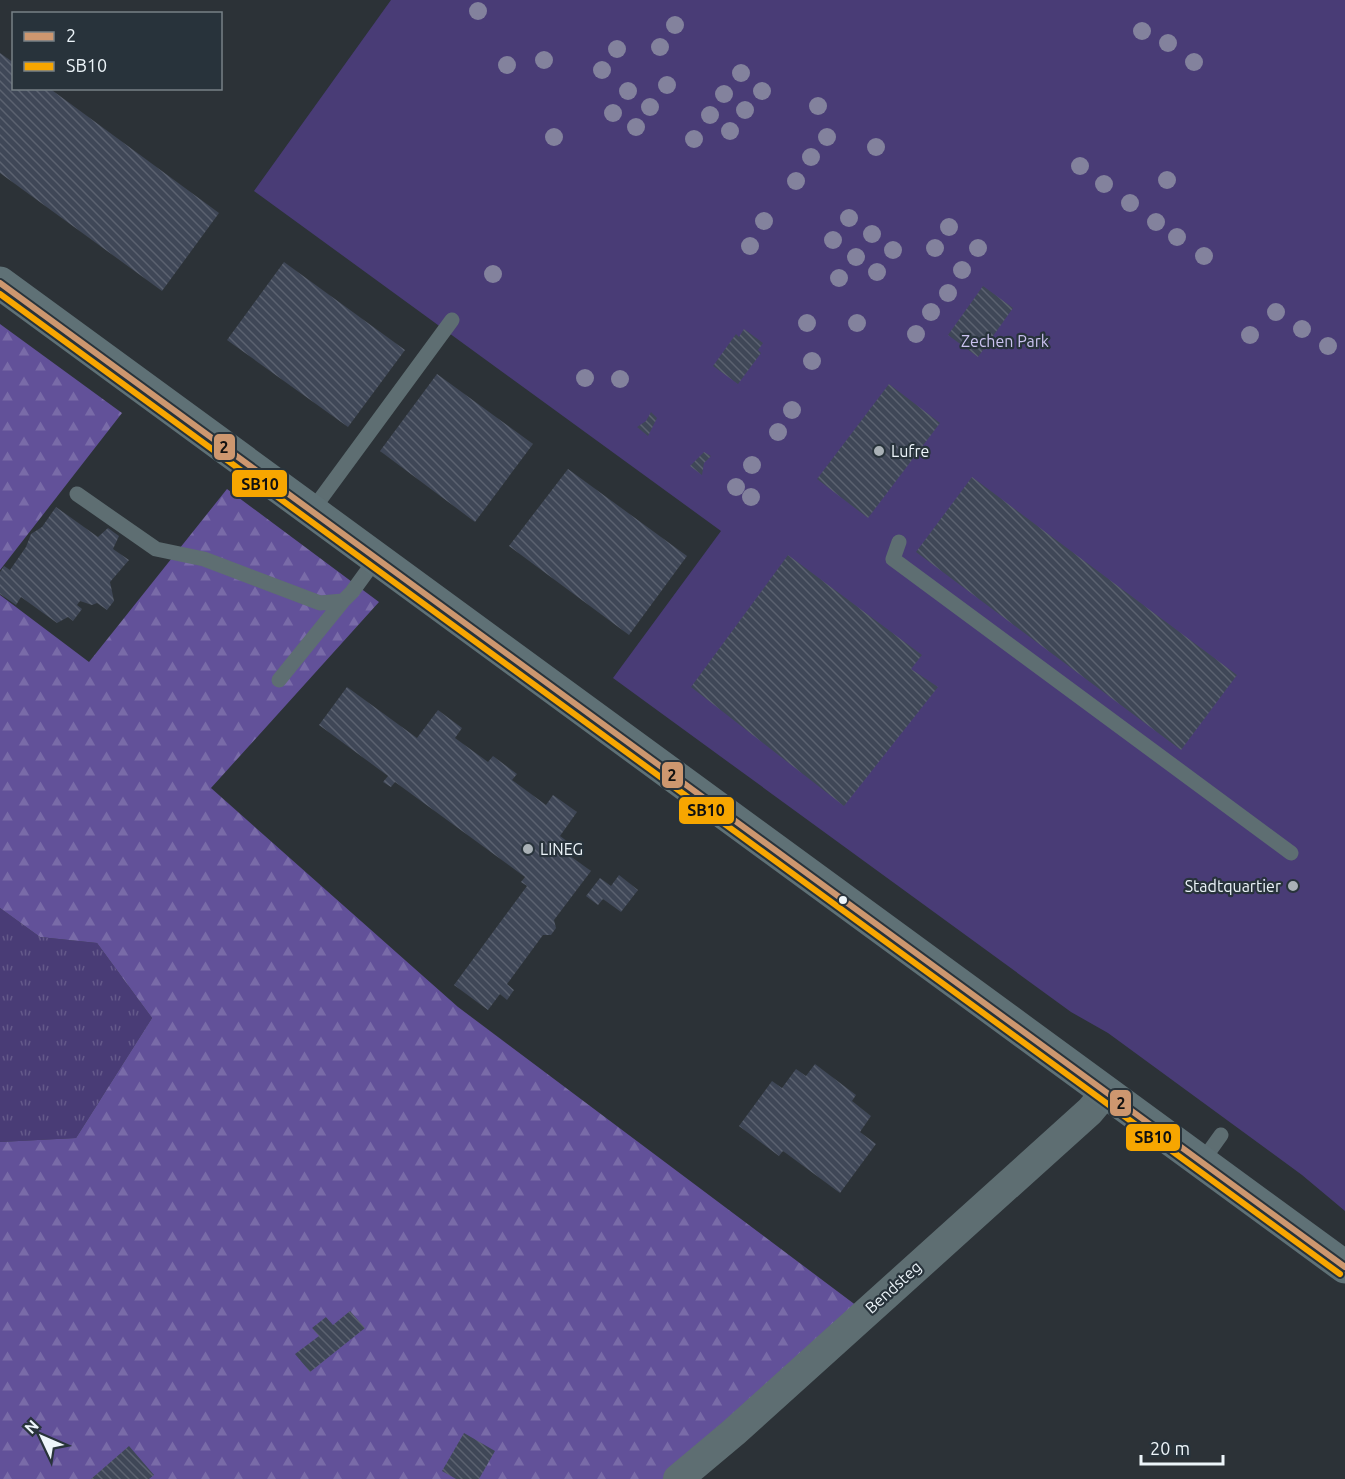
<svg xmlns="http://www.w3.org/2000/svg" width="1345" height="1479" font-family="Ubuntu,sans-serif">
	<defs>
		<pattern id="grass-tufts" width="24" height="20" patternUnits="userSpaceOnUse" patternTransform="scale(1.5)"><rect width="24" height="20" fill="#493c76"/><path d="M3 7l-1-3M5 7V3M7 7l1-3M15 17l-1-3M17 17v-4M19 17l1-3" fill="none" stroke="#64598a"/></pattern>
		<pattern id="forest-firs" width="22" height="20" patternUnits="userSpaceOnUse" patternTransform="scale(1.5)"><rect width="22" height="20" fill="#625199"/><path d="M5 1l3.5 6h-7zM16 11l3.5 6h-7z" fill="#796ba8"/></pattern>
		<pattern id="building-back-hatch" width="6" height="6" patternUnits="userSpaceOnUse" patternTransform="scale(1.5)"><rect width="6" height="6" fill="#3f4757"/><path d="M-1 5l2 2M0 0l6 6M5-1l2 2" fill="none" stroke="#5b6270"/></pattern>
	</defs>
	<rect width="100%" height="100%" fill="#2c3237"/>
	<path fill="url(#grass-tufts)" d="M0 908 40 937 97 943 152 1018 76 1138 0 1142Z"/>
	<path fill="url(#forest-firs)" d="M0 324 122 413 0 570Z
		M227 489 379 602 211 788 458 1007 865 1312 678 1479H0V1142L76 1138 152 1018 97 943 40 937 0 908V595L89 662Z"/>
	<path fill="#493c76" d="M391 0H1345V1211L1302 1175 1108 1033 1071 1012 613 678 721 531 254 191Z"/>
	<path fill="url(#building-back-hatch)" d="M0 53 14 63V88H49L219 213 162 291 0 173Z
		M284 262 405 350 348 427 227 340Z
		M983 286 1013 308 978 357 948 335Z
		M744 329 763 343 758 350 761 353 738 384 713 366 736 334 739 337Z
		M437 374 533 444 475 522 380 451Z
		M889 384 940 423 868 518 817 479Z
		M651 412 657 418 648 436 637 427 646 421Z
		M704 452 711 456 704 463 702 475 690 466Z
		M568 469 687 556 629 635 509 546Z
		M972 477 1237 675 1181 750 916 552Z
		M56 507 98 537 108 528 119 536 113 549 129 560 110 582 114 601 107 610 97 603 92 605 80 601 77 605 82 609 73 621 68 617 57 623 21 597 16 605 0 594V572L4 566 10 570 26 547 31 534 42 527Z
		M788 555 922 655 911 669 938 687 844 806 691 687Z
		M347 687 417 738 438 710 462 728 455 738 488 762 493 756 517 774 512 780 546 805 553 795 577 812 560 836 572 845 566 853 591 871 554 920 556 928 551 935H543L507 984 514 990 507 1000 500 994 488 1010 454 985 527 886 521 882 525 877 395 782 391 787 383 782 388 776 319 725Z
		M619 875 638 890 621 912 603 899 598 905 586 896 600 878 611 886Z
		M815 1064 856 1095 852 1101 871 1116 860 1132 876 1144 840 1193 783 1151 779 1156 739 1126 772 1081 782 1088 796 1069 806 1076Z
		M350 1311 365 1328 310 1372 295 1354 319 1336 312 1328 326 1317 333 1325Z
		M464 1433 495 1451 479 1479H456L442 1471Z
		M129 1446 154 1475 149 1479H91Z"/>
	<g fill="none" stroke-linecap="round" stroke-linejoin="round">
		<path stroke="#5e6e72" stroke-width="15" d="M77 494 156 549 204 559 320 603 343 601 352 592 376 559
			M311 512 452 320
			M899 542 893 559 1291 853
			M279 680 343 601
			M1201 1163 1221 1135"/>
		<path stroke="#5e6e72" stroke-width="30" d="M678 1479 734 1432 1090 1111 1105 1093"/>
		<path stroke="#5f7176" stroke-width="33" d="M0 283 1345 1267"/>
		<g stroke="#28333b" stroke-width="10">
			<path id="bus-1" d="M0 283 1345 1267"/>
		</g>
		<g stroke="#28333b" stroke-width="10">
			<path id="bus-2" d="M0 294 1340 1274"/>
		</g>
		<use href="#bus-1" stroke="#cd976f" stroke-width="6"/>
		<use href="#bus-2" stroke="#f7a600" stroke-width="6"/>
	</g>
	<g fill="#83829d">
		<circle cx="478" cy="11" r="9"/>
		<circle cx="675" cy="25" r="9"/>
		<circle cx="1142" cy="31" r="9"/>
		<circle cx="1168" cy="43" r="9"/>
		<circle cx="660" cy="47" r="9"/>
		<circle cx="617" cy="49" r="9"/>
		<circle cx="544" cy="60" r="9"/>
		<circle cx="1194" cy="62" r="9"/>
		<circle cx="507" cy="65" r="9"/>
		<circle cx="602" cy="70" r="9"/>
		<circle cx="741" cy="73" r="9"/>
		<circle cx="667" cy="85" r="9"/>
		<circle cx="628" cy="91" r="9"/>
		<circle cx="762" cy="91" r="9"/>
		<circle cx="724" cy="94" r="9"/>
		<circle cx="818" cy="106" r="9"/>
		<circle cx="650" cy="107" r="9"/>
		<circle cx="745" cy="110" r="9"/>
		<circle cx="613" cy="113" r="9"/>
		<circle cx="710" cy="115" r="9"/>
		<circle cx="636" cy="127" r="9"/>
		<circle cx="730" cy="131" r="9"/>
		<circle cx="554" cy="137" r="9"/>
		<circle cx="827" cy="137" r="9"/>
		<circle cx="694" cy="139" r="9"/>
		<circle cx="876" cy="147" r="9"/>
		<circle cx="811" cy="157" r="9"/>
		<circle cx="1080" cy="166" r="9"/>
		<circle cx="1167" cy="180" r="9"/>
		<circle cx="796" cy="181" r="9"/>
		<circle cx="1104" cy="184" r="9"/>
		<circle cx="1130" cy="203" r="9"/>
		<circle cx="849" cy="218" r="9"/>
		<circle cx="764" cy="221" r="9"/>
		<circle cx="1156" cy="222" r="9"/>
		<circle cx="949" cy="227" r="9"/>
		<circle cx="872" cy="234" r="9"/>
		<circle cx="1177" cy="237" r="9"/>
		<circle cx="833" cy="240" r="9"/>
		<circle cx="750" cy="246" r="9"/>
		<circle cx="935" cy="248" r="9"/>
		<circle cx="978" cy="248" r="9"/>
		<circle cx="893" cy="250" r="9"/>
		<circle cx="1204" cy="256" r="9"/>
		<circle cx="856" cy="257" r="9"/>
		<circle cx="962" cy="270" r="9"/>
		<circle cx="877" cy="272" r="9"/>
		<circle cx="493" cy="274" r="9"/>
		<circle cx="839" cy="278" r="9"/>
		<circle cx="948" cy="293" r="9"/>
		<circle cx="931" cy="312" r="9"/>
		<circle cx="1276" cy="312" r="9"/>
		<circle cx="807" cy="323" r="9"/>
		<circle cx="857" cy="323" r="9"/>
		<circle cx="1302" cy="329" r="9"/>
		<circle cx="916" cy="334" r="9"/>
		<circle cx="1250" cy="335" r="9"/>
		<circle cx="1328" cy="346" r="9"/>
		<circle cx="812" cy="361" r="9"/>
		<circle cx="585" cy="378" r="9"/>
		<circle cx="620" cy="379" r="9"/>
		<circle cx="792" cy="410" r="9"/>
		<circle cx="778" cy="432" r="9"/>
		<circle cx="752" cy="465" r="9"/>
		<circle cx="736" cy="487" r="9"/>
		<circle cx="751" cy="497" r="9"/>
	</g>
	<g fill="#a9b1b6" stroke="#28333b" stroke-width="2">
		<circle cx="879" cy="451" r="6"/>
		<circle cx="528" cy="849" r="6"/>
		<circle cx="1293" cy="886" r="6"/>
	</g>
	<circle fill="#edf5fa" stroke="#28333b" stroke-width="2" cx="843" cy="900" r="5"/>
	<g text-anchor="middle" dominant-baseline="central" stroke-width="4.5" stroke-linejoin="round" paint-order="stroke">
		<g font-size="16" fill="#cbc3f0" stroke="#28333b">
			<text x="1005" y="341">Zechen Park</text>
		</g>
		<g font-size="16" fill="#edf5fa" stroke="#28333b" text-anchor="start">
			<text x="891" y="451">Lufre</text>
			<text x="540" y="849">LINEG</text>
			<text x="1281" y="886" text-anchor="end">Stadtquartier</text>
		</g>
		<g font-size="16" fill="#edf5fa" stroke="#28333b">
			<text transform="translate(893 1287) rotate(-42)">Bendsteg</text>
		</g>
	</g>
	<g stroke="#28333b" stroke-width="2">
		<rect x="213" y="433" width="23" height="28" rx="6" fill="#cd976f"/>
		<rect x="231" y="469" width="57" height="29" rx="6" fill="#f7a600"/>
		<rect x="661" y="761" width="23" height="28" rx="6" fill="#cd976f"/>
		<rect x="678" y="796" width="57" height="29" rx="6" fill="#f7a600"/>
		<rect x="1109" y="1089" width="23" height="28" rx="6" fill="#cd976f"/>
		<rect x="1125" y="1123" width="56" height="29" rx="6" fill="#f7a600"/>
	</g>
	<g font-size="16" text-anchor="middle" font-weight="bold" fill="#111">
		<text x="224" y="453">2</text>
		<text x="260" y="490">SB10</text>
		<text x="672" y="781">2</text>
		<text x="706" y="816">SB10</text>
		<text x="1121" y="1109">2</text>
		<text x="1153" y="1143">SB10</text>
	</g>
	<rect x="12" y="12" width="210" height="78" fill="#28333b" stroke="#778187" stroke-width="1.5"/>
	<rect x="24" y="32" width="30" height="9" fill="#cd976f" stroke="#778187" stroke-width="1.5"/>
	<text x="66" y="42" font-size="18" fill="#edf5fa">2</text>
	<rect x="24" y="62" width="30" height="9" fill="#f7a600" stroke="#778187" stroke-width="1.5"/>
	<text x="66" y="72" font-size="18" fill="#edf5fa">SB10</text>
	<g transform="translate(42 1437) rotate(314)" stroke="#28333b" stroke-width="4.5" paint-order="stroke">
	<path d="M0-4.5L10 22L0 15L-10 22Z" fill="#edf5fa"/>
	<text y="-9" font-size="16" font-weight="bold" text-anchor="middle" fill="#edf5fa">N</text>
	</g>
	<path d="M1141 1455v9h82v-9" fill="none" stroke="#edf5fa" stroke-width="3"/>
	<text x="1150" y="1455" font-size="18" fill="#edf5fa" stroke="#28333b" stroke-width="4.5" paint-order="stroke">20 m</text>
</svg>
